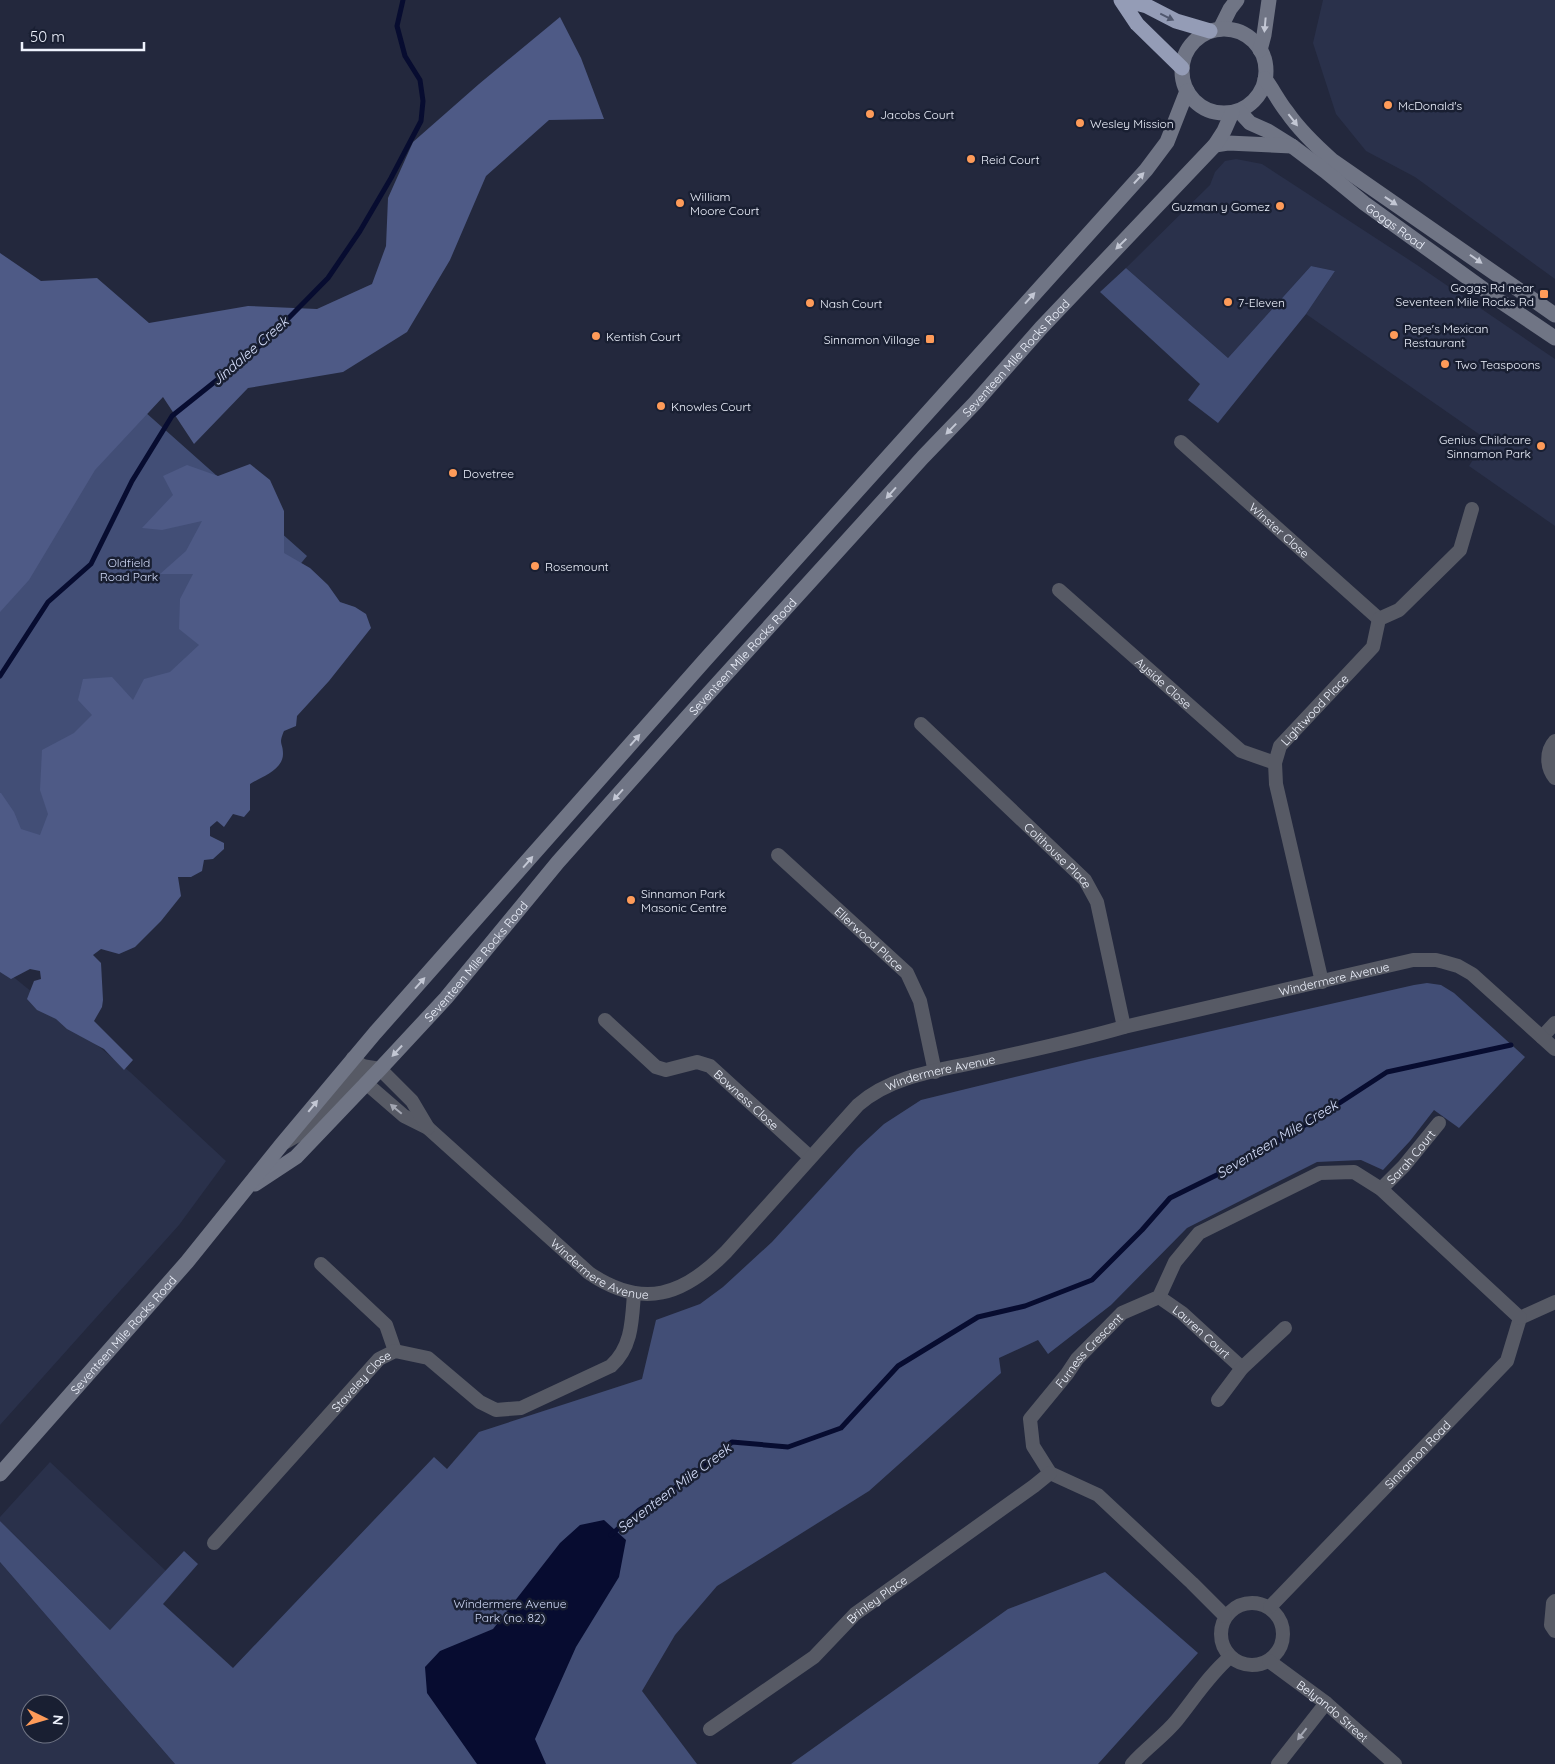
<svg xmlns="http://www.w3.org/2000/svg" width="1555" height="1764" font-family="Quicksand,sans-serif">
	<rect width="100%" height="100%" fill="#23283d"/>
	<path fill="#2a314b" fill-rule="evenodd" d="M1323 0H1555V279L1415 177 1366 151 1336 114 1313 43Z
		M1236 159 1262 164 1417 265 1555 359V526L1469 466 1486 439 1306 314 1335 271 1311 266 1228 358 1126 268 1210 185 1215 172 1225 161Z
		M0 966 130 1072 226 1161 179 1225 0 1425Z
		M50 1462 166 1571 110 1630 0 1521V1517Z
		M0 1562 162 1749 175 1764H0ZM30 1704H60V1734H30Z"/>
	<path fill="#424e76" d="M1311 266 1335 271 1306 314 1218 423 1188 400 1200 384 1100 292 1126 268 1228 358Z
		M0 283 307 556 0 927Z
		M1427 983 1441 985 1454 993 1525 1057 1459 1128 1434 1110 1410 1141 1383 1170 1361 1160 1317 1162 1187 1228 1111 1305 1048 1354 1038 1340 999 1358 1001 1373 869 1491 717 1586 675 1635 642 1691 697 1764H175L0 1562V1521L110 1630 184 1551 198 1564 163 1604 233 1668 434 1457 447 1469 479 1432 642 1379 656 1320 700 1304 723 1287 772 1242 857 1149 884 1124 921 1100 1089 1059 1414 985Z
		M1105 1572 1198 1653 1098 1764H791L1008 1609Z"/>
	<path fill="#4e5a86" d="M560 17 581 58 604 119 549 120 486 176 450 260 407 332 343 372 248 388 194 444 163 397 95 470 29 580 0 612V253L41 281 97 278 149 323 248 306 317 309 372 284 386 246 388 198 413 142 479 84Z
		M250 464 270 480 284 511V553L310 568 328 585 340 602 355 607 366 614 371 628 329 681 297 716 296 726 284 731C278 745 283 742 283 754 283 770 261 777 250 784V810L244 817 233 814 224 827 217 821 210 827V836L224 843V849L213 859 204 860 202 871 191 877H178L181 896 161 921 135 947 119 954 101 949 93 955 101 963 103 1000 102 1007 94 1021 133 1060 124 1070 104 1049 67 1029 56 1019 37 1010 27 999 34 981 41 979 40 971 30 969 11 979 0 972V793H1L14 812 21 829 40 835 48 814 40 790 42 750 74 733 92 715 78 700 83 679 112 677 133 700 144 679 170 672 199 645 179 629 180 599 193 574H160L186 551 202 521 162 530 142 528 173 495 163 476 187 465 218 476Z"/>
	<path fill="#070c30" d="M604 1520 626 1540 619 1577 576 1647 535 1739 546 1764H477L427 1693 425 1667 440 1651 493 1629 560 1543 580 1525Z"/>
	<g fill="none" stroke-linecap="round" stroke-linejoin="round">
		<path stroke="#070c30" stroke-width="5" d="M0 676 48 602 91 564 132 481 172 416 267 340 328 278 360 231 391 178 421 121 423 101 420 80 405 56 397 26 403 0
			M611 1535 639 1510 689 1479 732 1442 788 1447 841 1428 898 1366 978 1317 1025 1306 1092 1280 1142 1230 1170 1198 1239 1164 1315 1119 1387 1072 1511 1045"/>
		<g stroke="#575a65" stroke-width="14">
			<path id="s1" d="M1181 442 1379 619"/>
			<path id="s2" d="M1059 590 1241 751 1275 763"/>
			<path id="s3" d="M921 724 1085 880 1097 902 1124 1027"/>
			<path d="M1555 741C1546 751 1546 767 1555 778"/>
			<path id="s4" d="M778 855 907 973 920 1001 935 1072"/>
			<path id="s5" d="M1322 982 1276 784 1275 763 1280 746 1373 647 1379 619 1399 610 1460 550 1472 509"/>
			<path id="s6" d="M605 1020 656 1067 666 1070 697 1062 710 1066 810 1157"/>
			<path d="M1542 1037 1555 1023"/>
			<path id="s7" d="M353 1058 362 1066 367 1084 404 1116 428 1128 589 1273C643 1310 684 1295 726 1252L858 1105C893 1074 943 1070 987 1060 1033 1050 1079 1040 1124 1027L1413 960H1436L1444 962 1458 966 1472 974 1555 1049"/>
			<path d="M286 1142 310 1128 362 1066 380 1069 412 1101 428 1128"/>
			<path id="s8" d="M1381 1189 1404 1166 1439 1123"/>
			<path d="M321 1264 386 1325 395 1351"/>
			<path id="s9" d="M1159 1297 1182 1313 1242 1368"/>
			<path d="M1218 1400 1242 1368 1285 1328"/>
			<path id="s10" d="M214 1543 379 1359 395 1351 428 1358 480 1402 496 1410 521 1408 611 1366C632 1347 632 1321 634 1293"/>
			<path d="M1555 1601 1553 1603 1551 1625 1555 1631"/>
			<circle cx="1252" cy="1634" r="31"/>
			<path id="s11" d="M1270 1607 1507 1361 1520 1318 1555 1302"/>
			<path id="s12" d="M1225 1616 1192 1583 1098 1495 1050 1473 1033 1446 1030 1419 1067 1374 1077 1359 1122 1313 1159 1297 1175 1262 1199 1233 1320 1173 1354 1172 1381 1189 1520 1318"/>
			<path id="s13" d="M1269 1661 1326 1703 1395 1764"/>
			<path id="s14" d="M710 1729 814 1657 855 1614 1034 1486 1050 1473"/>
			<path d="M1132 1764C1146 1748 1164 1736 1177 1720 1194 1699 1209 1675 1230 1657"/>
			<path d="M1278 1764 1326 1703"/>
		</g>
		<g stroke="#707585" stroke-width="15">
			<path d="M1220 29 1230 9 1237 0"/>
			<circle cx="1224" cy="71" r="42"/>
			<path d="M1260 50 1264 35 1269 0"/>
			<path d="M1265 79C1273 90 1279 102 1287 112 1300 131 1316 146 1333 161L1555 315"/>
			<path id="s15" d="M1239 111 1250 123 1268 131 1292 146 1325 171 1364 203 1500 301 1555 338"/>
			<path d="M1215 145 1228 143 1292 146"/>
			<path id="s16" d="M255 1184 296 1157 380 1069 446 998 558 862 689 715 923 457 975 403 1041 328 1215 145 1224 131 1232 113"/>
			<path id="s17" d="M0 1474 187 1262 282 1144 375 1033 705 660 1146 170 1167 142 1187 91"/>
		</g>
		<path stroke="#949cb6" stroke-width="15" d="M1121 0 1137 24 1182 68
			M1125 0 1147 6 1176 21 1210 31"/>
	</g>
	<defs><path id="oneway-solid" d="M-6-.8H1V-3.2L6.5 0L1 3.2V.8H-6Z" transform="scale(1.25)"/></defs>
	<use fill="#50576d" href="#oneway-solid" transform="translate(1167 17) rotate(26)"/>
	<g fill="#c3c7d4">
		<use href="#oneway-solid" transform="translate(1265 25) rotate(95)"/>
		<use href="#oneway-solid" transform="translate(1293 120) rotate(52)"/>
		<use href="#oneway-solid" transform="translate(1139 178) rotate(-47)"/>
		<use href="#oneway-solid" transform="translate(1391 201) rotate(34)"/>
		<use href="#oneway-solid" transform="translate(1121 244) rotate(136)"/>
		<use href="#oneway-solid" transform="translate(1476 259) rotate(35)"/>
		<use href="#oneway-solid" transform="translate(1030 298) rotate(-48)"/>
		<use href="#oneway-solid" transform="translate(951 429) rotate(134)"/>
		<use href="#oneway-solid" transform="translate(891 493) rotate(132)"/>
		<use href="#oneway-solid" transform="translate(635 740) rotate(-49)"/>
		<use href="#oneway-solid" transform="translate(618 795) rotate(132)"/>
		<use href="#oneway-solid" transform="translate(528 862) rotate(-49)"/>
		<use href="#oneway-solid" transform="translate(420 983) rotate(-48)"/>
		<use href="#oneway-solid" transform="translate(397 1051) rotate(133)"/>
		<use href="#oneway-solid" transform="translate(313 1106) rotate(-51)"/>
	</g>
	<g fill="#a3a6b2">
		<use href="#oneway-solid" transform="translate(396 1109) rotate(-140)"/>
		<use href="#oneway-solid" transform="translate(1302 1734) rotate(128)"/>
	</g>
	<g fill="#fe9b59" stroke="#191f32" stroke-width="2">
		<circle cx="1388" cy="105" r="5"/>
		<circle cx="870" cy="114" r="5"/>
		<circle cx="1080" cy="123" r="5"/>
		<circle cx="971" cy="159" r="5"/>
		<circle cx="680" cy="203" r="5"/>
		<circle cx="1280" cy="206" r="5"/>
		<rect x="1539" y="289" width="10" height="10" rx="2.5"/>
		<circle cx="1228" cy="302" r="5"/>
		<circle cx="810" cy="303" r="5"/>
		<circle cx="1394" cy="335" r="5"/>
		<circle cx="596" cy="336" r="5"/>
		<rect x="925" y="334" width="10" height="10" rx="2.5"/>
		<circle cx="1445" cy="364" r="5"/>
		<circle cx="661" cy="406" r="5"/>
		<circle cx="1541" cy="446" r="5"/>
		<circle cx="453" cy="473" r="5"/>
		<circle cx="535" cy="566" r="5"/>
		<circle cx="631" cy="900" r="5"/>
	</g>
	<g text-anchor="middle" dominant-baseline="central" stroke-width="5" stroke-linejoin="round" paint-order="stroke">
		<g font-size="12" fill="#eff3fe" stroke="#191f32" text-anchor="start">
			<text x="1398" y="105">McDonald's</text>
			<text x="880" y="114">Jacobs Court</text>
			<text x="1090" y="123">Wesley Mission</text>
			<text x="981" y="159">Reid Court</text>
			<text x="690" y="196">William<tspan x="690" dy="14">Moore Court</tspan></text>
			<text x="1270" y="206" text-anchor="end">Guzman y Gomez</text>
			<text x="1534" y="287" text-anchor="end">Goggs Rd near<tspan x="1534" dy="14">Seventeen Mile Rocks Rd</tspan></text>
			<text x="1238" y="302">7-Eleven</text>
			<text x="820" y="303">Nash Court</text>
			<text x="1404" y="328">Pepe's Mexican<tspan x="1404" dy="14">Restaurant</tspan></text>
			<text x="606" y="336">Kentish Court</text>
			<text x="920" y="339" text-anchor="end">Sinnamon Village</text>
			<text x="1455" y="364">Two Teaspoons</text>
			<text x="671" y="406">Knowles Court</text>
			<text x="1531" y="439" text-anchor="end">Genius Childcare<tspan x="1531" dy="14">Sinnamon Park</tspan></text>
			<text x="463" y="473">Dovetree</text>
			<text x="545" y="566">Rosemount</text>
			<text x="641" y="893">Sinnamon Park<tspan x="641" dy="14">Masonic Centre</tspan></text>
		</g>
		<g font-size="12" fill="#eff3fe" stroke="#191f32">
			<text stroke="none"><textPath href="#s15" startOffset="195">Goggs Road</textPath></text>
			<text stroke="none"><textPath href="#s16" startOffset="1125">Seventeen Mile Rocks Road</textPath></text>
			<text stroke="none"><textPath href="#s1" startOffset="132">Winster Close</textPath></text>
			<text stroke="none"><textPath href="#s16" startOffset="720">Seventeen Mile Rocks Road</textPath></text>
			<text stroke="none"><textPath href="#s2" startOffset="140">Ayside Close</textPath></text>
			<text stroke="none"><textPath href="#s5" startOffset="292">Lightwood Place</textPath></text>
			<text stroke="none"><textPath href="#s3" startOffset="190">Colthouse Place</textPath></text>
			<text stroke="none"><textPath href="#s4" startOffset="124">Ellerwood Place</textPath></text>
			<text stroke="none"><textPath href="#s16" startOffset="315">Seventeen Mile Rocks Road</textPath></text>
			<text stroke="none"><textPath href="#s7" startOffset="1170">Windermere Avenue</textPath></text>
			<text stroke="none"><textPath href="#s7" startOffset="765">Windermere Avenue</textPath></text>
			<text stroke="none"><textPath href="#s6" startOffset="175">Bowness Close</textPath></text>
			<text stroke="none"><textPath href="#s8" startOffset="44">Sarah Court</textPath></text>
			<text stroke="none"><textPath href="#s7" startOffset="331">Windermere Avenue</textPath></text>
			<text stroke="none"><textPath href="#s9" startOffset="55">Lauren Court</textPath></text>
			<text stroke="none"><textPath href="#s17" startOffset="186">Seventeen Mile Rocks Road</textPath></text>
			<text stroke="none"><textPath href="#s12" startOffset="378">Furness Crescent</textPath></text>
			<text stroke="none"><textPath href="#s10" startOffset="219">Staveley Close</textPath></text>
			<text stroke="none"><textPath href="#s11" startOffset="212">Sinnamon Road</textPath></text>
			<text stroke="none"><textPath href="#s14" startOffset="212">Brinley Place</textPath></text>
			<text stroke="none"><textPath href="#s13" startOffset="81">Belyando Street</textPath></text>
		</g>
		<g font-size="12" fill="#d0d9f6" stroke="#191f32">
			<text x="129" y="562">Oldfield<tspan x="129" dy="14">Road Park</tspan></text>
			<text x="510" y="1603">Windermere Avenue<tspan x="510" dy="14">Park (no. 82)</tspan></text>
		</g>
		<g font-size="14" font-style="italic" fill="#d7e0fd" stroke="#191f32">
			<text transform="translate(250 351) rotate(-41)">Jindalee Creek</text>
			<text transform="translate(1277 1139) rotate(-31)">Seventeen Mile Creek</text>
			<text transform="translate(674 1488) rotate(-37)">Seventeen Mile Creek</text>
		</g>
	</g>
	<g transform="translate(45 1719) rotate(95)"><circle r="24" fill="#191f32" stroke="#6f7484"/>
	<path d="M0-4L9 19L0 12L-9 19Z" fill="#fe9b59"/>
	<text y="-8" font-size="14" font-weight="bold" text-anchor="middle" fill="#eff3fe">N</text>
	</g>
	<path d="M22 42v8h122v-8" fill="none" stroke="#eff3fe" stroke-width="2.5"/>
	<text x="30" y="42" font-size="15" fill="#eff3fe" stroke="#191f32" stroke-width="4" paint-order="stroke">50 m</text>
</svg>
